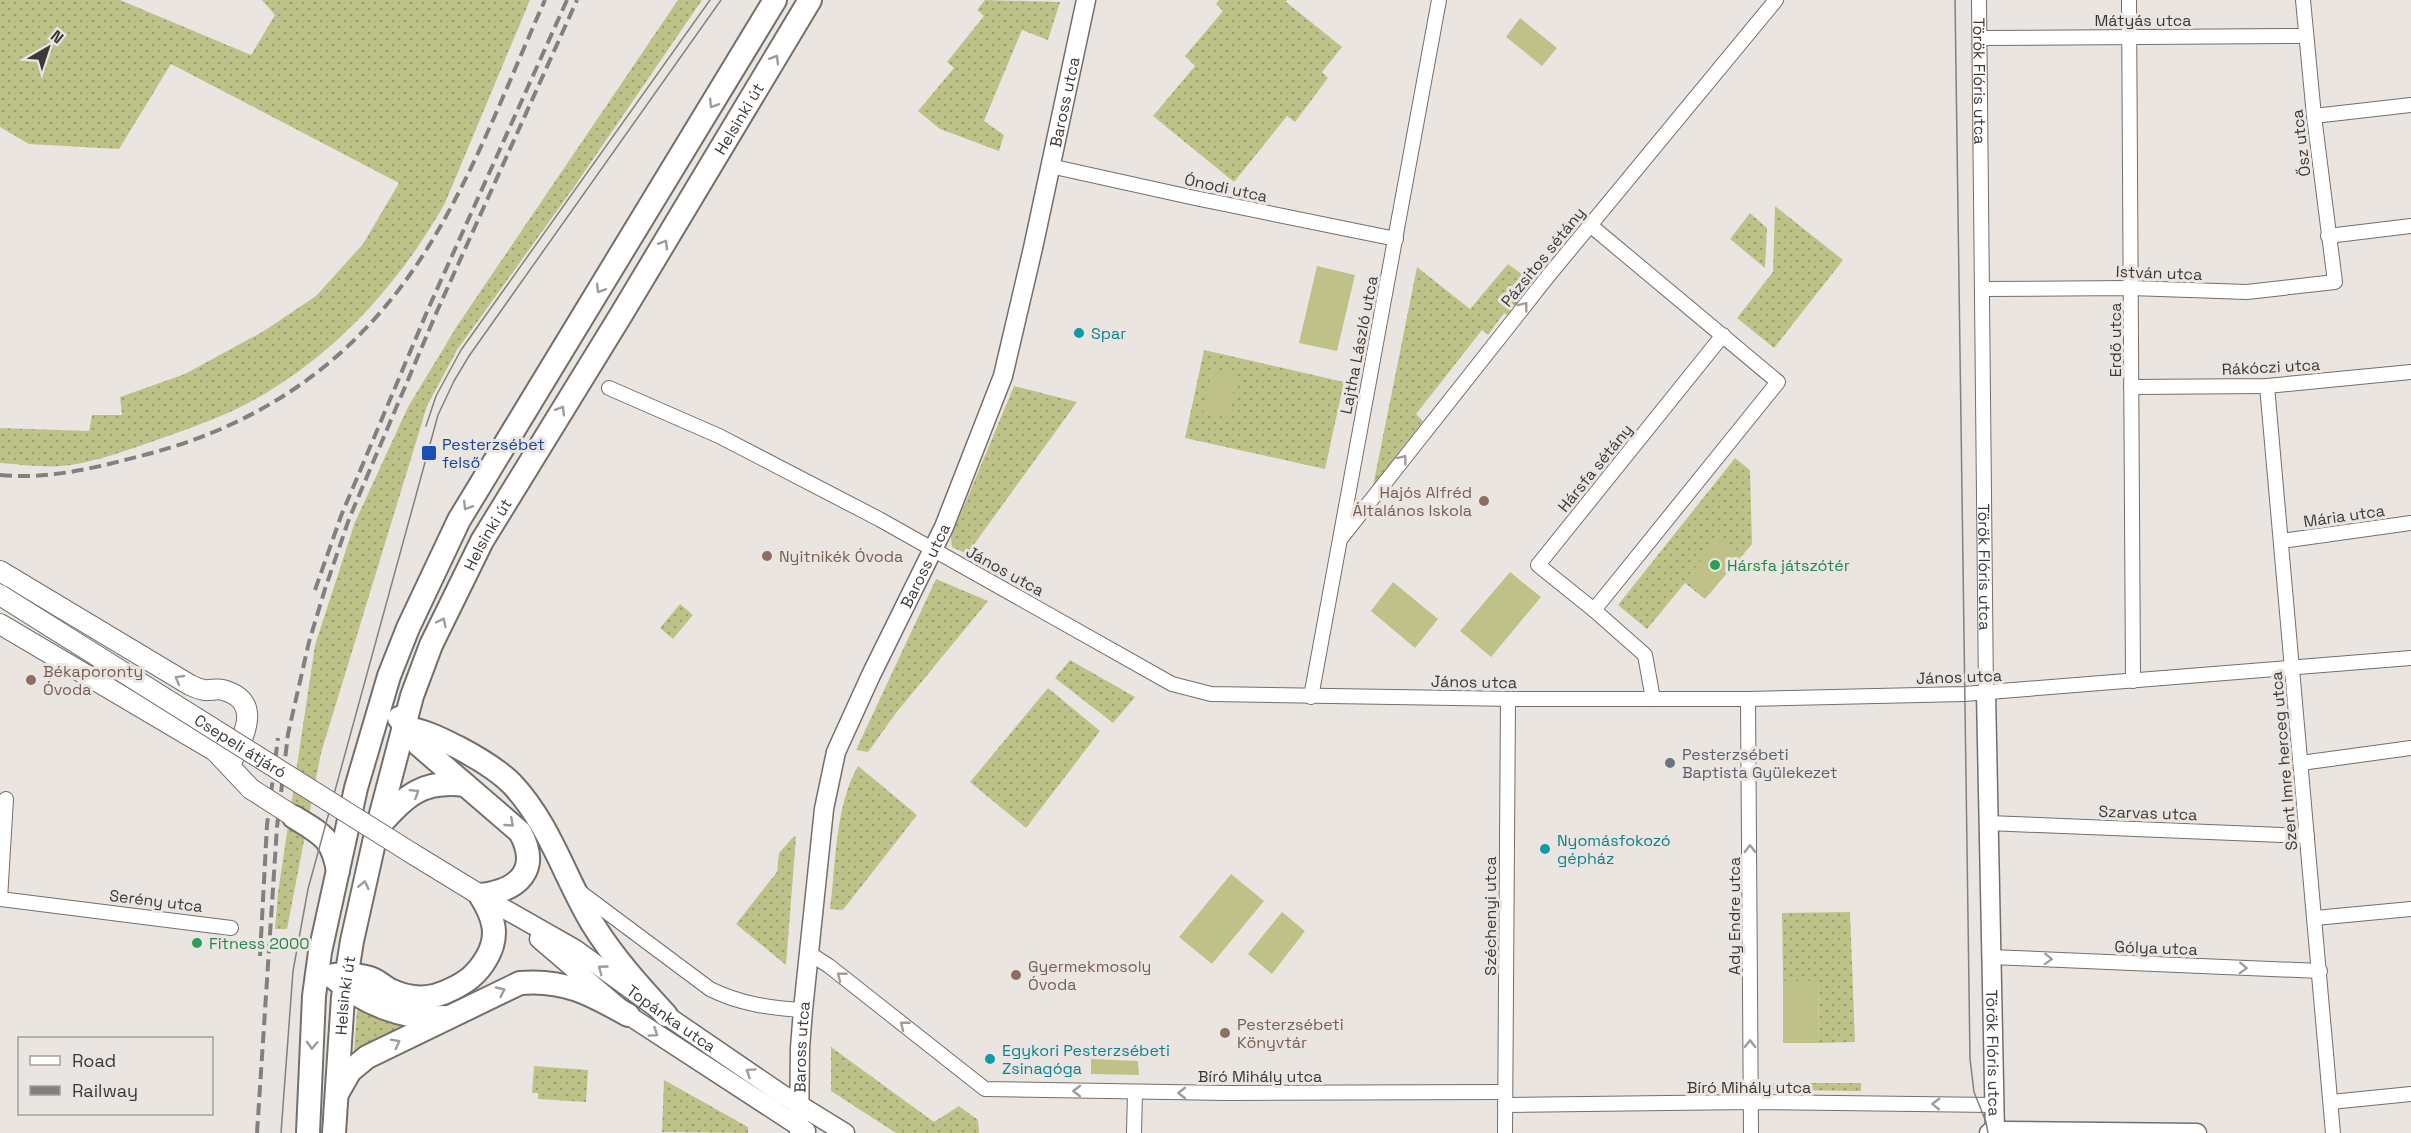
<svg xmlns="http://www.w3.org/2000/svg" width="2411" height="1133" font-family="'Space Grotesk',sans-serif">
	<defs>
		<pattern id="grass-dots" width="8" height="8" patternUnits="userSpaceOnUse" patternTransform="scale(1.5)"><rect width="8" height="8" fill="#bfc288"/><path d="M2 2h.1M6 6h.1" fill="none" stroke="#9c9f70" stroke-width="1.8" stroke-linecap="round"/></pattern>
	</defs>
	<rect width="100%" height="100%" fill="#eae5e1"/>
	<path fill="url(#grass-dots)" d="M0 0H120L251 55 275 15 262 0H530L445 203C394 294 314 378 216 418 199 425 182 431 165 437 137 447 107 458 77 464 53 469 25 465 0 463V428L89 431 92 415H122L120 397 185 374 264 331 316 296 363 244 399 183 171 64 119 149 29 144 0 127Z
		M678 0H702L574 187 457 350 427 406 321 753 287 929H275L278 893 315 645 355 522 408 407 457 326Z
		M985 0 1060 2 1048 40 1022 30 984 121 1004 135 999 151 940 129 918 111 954 68 947 62 984 16 977 10Z
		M1219 0H1287L1286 2 1342 47 1322 72 1328 78 1295 122 1287 116 1234 182 1153 116 1195 66 1185 56 1223 11 1216 4Z
		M1775 206 1843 260 1774 348 1737 318 1773 272Z
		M1750 213 1767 228 1765 268 1730 239Z
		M1508 264 1535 284 1509 316 1504 313 1488 335 1482 330 1416 414 1423 421 1373 486 1417 267 1470 309Z
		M1204 350 1344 382 1325 469 1185 438Z
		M1014 386 1077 402 967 554 952 547 951 537Z
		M1735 458 1750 470 1752 544 1705 599 1685 583 1647 629 1618 605Z
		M936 579 988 601 896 713 868 752 856 750Z
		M680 604 693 615 673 639 660 628Z
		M1070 660 1135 697 1113 723 1055 678Z
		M1048 688 1100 731 1026 828 970 782Z
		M858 766 917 815 843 910 830 909C836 864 835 806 858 766Z
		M794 836 796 837 786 965 736 924 777 872 779 853Z
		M1850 912 1855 1042 1819 1043 1818 981H1783L1782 913Z
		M362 1007 388 1022 404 1027 358 1052 354 1051 357 1011Z
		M831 1047 934 1122 959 1106 978 1120 979 1133H896L831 1091Z
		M534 1066 588 1070 586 1102 538 1099V1093H532Z
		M664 1080 748 1127V1133L662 1132Z
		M1769 1083H1861V1091L1770 1090Z"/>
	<path fill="#bfc288" d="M1520 18 1557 48 1542 66 1506 37Z
		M1317 266 1355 275 1337 351 1299 343Z
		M1213 369 1238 376 1227 418 1202 411Z
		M1721 537 1742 554 1709 594 1688 576Z
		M1510 572 1541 597 1491 657 1460 631Z
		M1393 582 1438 619 1415 648 1371 611Z
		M1231 874 1264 901 1212 964 1179 937Z
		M1282 912 1305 931 1272 974 1248 954Z
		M1783 981H1818L1819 1043H1783Z
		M1091 1059 1138 1061 1139 1075 1091 1074Z"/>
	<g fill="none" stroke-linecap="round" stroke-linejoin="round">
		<g stroke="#736f6b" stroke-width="16">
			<g id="minor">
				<path id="s1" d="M1979 0 1986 693"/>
				<path d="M2129 0 2133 681"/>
				<path d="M1980 38 2306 36"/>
				<path d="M2314 116 2411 105"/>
				<path d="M1050 166 1195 198 1396 239"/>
				<path d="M1590 225 1778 382 1594 610 1538 565 1723 335"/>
				<path d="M2328 236 2411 226"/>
				<path d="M1982 289 2131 288 2247 292 2335 282 2314 116 2303 0"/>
				<path d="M2267 386 2333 1133"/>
				<path d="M2131 387 2267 386 2411 372"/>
				<path d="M609 388 719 436 879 519 1172 684 1211 694 1516 699H1748L1964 694 2411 658"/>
				<path d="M1342 537 1549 275 1776 0"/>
				<path d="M2282 541 2411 523"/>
				<path d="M1594 610 1645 655 1653 699"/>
				<path d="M1311 697 1439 0"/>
				<path d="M1748 699 1751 1133"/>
				<path d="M2301 763 2411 748"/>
				<path d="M1988 823 2307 836"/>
				<path d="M580 892 710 989C740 1004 770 1008 803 1010"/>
				<path d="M0 899 231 928"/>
				<path d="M0 899 6 799"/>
				<path d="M2315 918 2411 909"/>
				<path d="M809 953 829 966 985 1089 1228 1093 1505 1092"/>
				<path d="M1990 957 2320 971"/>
				<path d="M2331 1102 2411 1094"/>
				<path d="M1505 1105 1750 1102 1993 1105"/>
				<path d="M1134 1133 1135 1092"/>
				<path d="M1505 1133 1508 699"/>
			</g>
		</g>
		<g stroke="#736f6b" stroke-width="21">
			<g id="tertiary">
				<path id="s2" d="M1986 693 1995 1133"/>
				<path id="s3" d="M480 895 575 949 666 1015 780 1093 845 1133"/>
				<path d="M539 939 628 1015 806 1131"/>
				<path id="s4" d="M799 1133 800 1048 803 1010 824 809 836 752 871 675 944 527 1003 376 1033 248 1086 0"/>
				<path d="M1989 1133 2006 1131 2197 1133"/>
			</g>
		</g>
		<g stroke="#736f6b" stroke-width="22">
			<path id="secondary" d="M0 571 190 685C194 687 199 689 204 690 210 691 216 688 223 690 265 702 242 739 230 765
				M0 624 215 751 251 789
				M413 854 480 895"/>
		</g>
		<g stroke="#736f6b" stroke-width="26">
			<g id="primary">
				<path d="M404 728C424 730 441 739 459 748 478 758 497 769 512 784 549 823 565 878 592 923 613 957 639 986 666 1015"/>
				<path d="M294 817C321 834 332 837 338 871"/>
				<path d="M380 825C406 795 423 780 465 785"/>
				<path d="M334 975C345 974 359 975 370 978 377 980 384 987 390 990 412 1000 431 1000 452 989 467 982 477 974 486 959 500 936 494 917 480 895 518 891 541 870 520 832L419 745 399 718"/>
				<path d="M334 978C365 1004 404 1020 444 1017"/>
				<path d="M338 1092 350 1071 367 1057 520 983C564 979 591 994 628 1015"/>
				<path d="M308 1133 314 996 320 952 356 788 389 676 408 628 459 520 775 0"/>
				<path id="s5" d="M334 1133 343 997 352 941 377 829 412 696 431 645 482 541 621 315 810 0"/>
			</g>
		</g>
		<use href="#minor" stroke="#fff" stroke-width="14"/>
		<use href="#tertiary" stroke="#fff" stroke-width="18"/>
		<use href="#secondary" stroke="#fff" stroke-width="20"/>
		<use href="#primary" stroke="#fff" stroke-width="22"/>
		<path stroke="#83807d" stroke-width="1.5" d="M1955 0 1970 1059 1974 1092 1986 1122 1988 1133
			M426 426 436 396 461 350 710 0
			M281 1133 293 971 308 889 438 415 454 381 469 356 721 0"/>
		<path stroke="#83807d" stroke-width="4" stroke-dasharray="12 6" stroke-linecap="butt" d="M0 475C50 480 99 467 148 454 273 421 367 350 433 239 477 166 510 78 545 0
			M315 590 341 516 429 307 567 0
			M260 956 267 825 278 738
			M257 1133 277 827 288 734 309 642 325 589 349 519 438 309 577 0"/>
		<g stroke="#736f6b" stroke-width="22" stroke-linecap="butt">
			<g id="secondary-bridge">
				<path id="s6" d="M0 595 413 854"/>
				<path d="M251 789 290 814"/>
			</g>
		</g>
		<use href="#secondary-bridge" stroke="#fff" stroke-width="20"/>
	</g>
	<defs><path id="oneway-chevron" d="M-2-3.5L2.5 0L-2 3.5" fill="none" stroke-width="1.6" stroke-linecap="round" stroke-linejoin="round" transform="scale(1.5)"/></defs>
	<g stroke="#9e9c9c">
		<use href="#oneway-chevron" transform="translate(775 59) rotate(-59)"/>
		<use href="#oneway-chevron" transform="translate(713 104) rotate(121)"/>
		<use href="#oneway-chevron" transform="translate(664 244) rotate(-59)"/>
		<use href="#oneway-chevron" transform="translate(600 289) rotate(121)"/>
		<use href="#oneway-chevron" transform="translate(1524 306) rotate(-52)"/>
		<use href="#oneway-chevron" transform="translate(561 410) rotate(-58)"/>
		<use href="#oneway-chevron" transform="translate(1403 459) rotate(-52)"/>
		<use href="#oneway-chevron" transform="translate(467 506) rotate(122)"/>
		<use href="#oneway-chevron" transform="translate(442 622) rotate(-65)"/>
		<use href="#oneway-chevron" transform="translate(179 679) rotate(-150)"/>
		<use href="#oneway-chevron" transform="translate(415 793) rotate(-32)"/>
		<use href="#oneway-chevron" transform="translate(510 823) rotate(41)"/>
		<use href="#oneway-chevron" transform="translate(1750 849) rotate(-90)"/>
		<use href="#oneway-chevron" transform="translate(364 885) rotate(-77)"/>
		<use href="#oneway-chevron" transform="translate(2048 959) rotate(2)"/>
		<use href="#oneway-chevron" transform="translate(2243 968) rotate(2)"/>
		<use href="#oneway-chevron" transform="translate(602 969) rotate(-144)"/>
		<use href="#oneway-chevron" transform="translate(841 976) rotate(-142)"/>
		<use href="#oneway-chevron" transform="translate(501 991) rotate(-25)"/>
		<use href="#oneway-chevron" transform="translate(904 1025) rotate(-142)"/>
		<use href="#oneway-chevron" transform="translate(654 1033) rotate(34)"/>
		<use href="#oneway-chevron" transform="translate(396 1043) rotate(-27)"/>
		<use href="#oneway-chevron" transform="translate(1750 1044) rotate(-90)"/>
		<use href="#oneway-chevron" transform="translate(312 1045) rotate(92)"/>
		<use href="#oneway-chevron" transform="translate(750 1072) rotate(-146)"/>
		<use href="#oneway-chevron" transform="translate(1077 1091) rotate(-179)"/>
		<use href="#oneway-chevron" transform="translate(1182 1093) rotate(-180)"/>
		<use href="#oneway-chevron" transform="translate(1936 1104) rotate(-179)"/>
	</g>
	<g fill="#0f9aa8" stroke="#eae5e1" stroke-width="2">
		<circle cx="1079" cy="333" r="6"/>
		<circle cx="1545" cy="849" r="6"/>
		<circle cx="990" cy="1059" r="6"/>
	</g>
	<rect fill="#1a4fb4" stroke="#eae5e1" stroke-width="2" x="421" y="445" width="16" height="16" rx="3"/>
	<g fill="#8d6e63" stroke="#eae5e1" stroke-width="2">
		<circle cx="1484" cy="501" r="6"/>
		<circle cx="767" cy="556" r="6"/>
		<circle cx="31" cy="680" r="6"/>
		<circle cx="1016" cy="975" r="6"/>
		<circle cx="1225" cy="1033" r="6"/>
	</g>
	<g fill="#2e9e5b" stroke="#eae5e1" stroke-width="2">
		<circle cx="1715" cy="565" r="6"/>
		<circle cx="197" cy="943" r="6"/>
	</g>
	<circle fill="#6b7280" stroke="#eae5e1" stroke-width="2" cx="1670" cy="763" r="6"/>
	<g text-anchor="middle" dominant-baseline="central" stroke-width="6" stroke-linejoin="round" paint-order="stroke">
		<g font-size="16" fill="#3c3a38" stroke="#eae5e1">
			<text x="2143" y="20">Mátyás utca</text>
			<text stroke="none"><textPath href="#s1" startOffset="81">Török Flóris utca</textPath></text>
			<text stroke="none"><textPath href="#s4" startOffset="1076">Baross utca</textPath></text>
			<text stroke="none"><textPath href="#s5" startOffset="1110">Helsinki út</textPath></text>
			<text transform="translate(2301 143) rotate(-97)">Ősz utca</text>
			<text transform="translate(1226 188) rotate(12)">Ónodi utca</text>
			<text transform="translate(1543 257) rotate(-51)">Pázsitos sétány</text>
			<text transform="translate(2159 273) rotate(2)">István utca</text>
			<text transform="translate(2115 340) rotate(-90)">Erdő utca</text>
			<text transform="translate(1359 345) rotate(-79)">Lajtha László utca</text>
			<text transform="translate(2271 367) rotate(-3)">Rákóczi utca</text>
			<text transform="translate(1595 468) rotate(-51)">Hársfa sétány</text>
			<text transform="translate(2344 516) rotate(-8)">Mária utca</text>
			<text stroke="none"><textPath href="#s5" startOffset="624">Helsinki út</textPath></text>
			<text stroke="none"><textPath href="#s4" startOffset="590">Baross utca</textPath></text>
			<text stroke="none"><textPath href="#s1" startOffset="567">Török Flóris utca</textPath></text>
			<text transform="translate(1005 571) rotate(29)">János utca</text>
			<text transform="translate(1959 677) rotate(-2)">János utca</text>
			<text transform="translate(1474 682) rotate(1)">János utca</text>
			<text stroke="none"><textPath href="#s6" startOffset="284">Csepeli átjáró</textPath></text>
			<text transform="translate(2284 761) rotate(-95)">Szent Imre herceg utca</text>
			<text transform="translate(2148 813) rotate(2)">Szarvas utca</text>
			<text transform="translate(156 901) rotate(7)">Serény utca</text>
			<text transform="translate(1490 916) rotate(-90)">Széchenyi utca</text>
			<text transform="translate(1734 916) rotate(-90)">Ady Endre utca</text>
			<text transform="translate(2156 948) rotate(2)">Gólya utca</text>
			<text stroke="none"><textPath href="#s5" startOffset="138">Helsinki út</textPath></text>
			<text stroke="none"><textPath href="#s3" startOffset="228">Topánka utca</textPath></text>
			<text stroke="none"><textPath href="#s4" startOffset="86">Baross utca</textPath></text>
			<text stroke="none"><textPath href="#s2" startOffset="360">Török Flóris utca</textPath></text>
			<text x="1260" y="1076">Bíró Mihály utca</text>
			<text x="1749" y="1087">Bíró Mihály utca</text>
		</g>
		<g font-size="16" fill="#0d838f" stroke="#eae5e1" text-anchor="start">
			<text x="1091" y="333">Spar</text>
			<text x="1557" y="840">Nyomásfokozó<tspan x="1557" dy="18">gépház</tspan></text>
			<text x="1002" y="1050">Egykori Pesterzsébeti<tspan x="1002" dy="18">Zsinagóga</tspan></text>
		</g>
		<g font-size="16" fill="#164399" stroke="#eae5e1" text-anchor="start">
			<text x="442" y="444">Pesterzsébet<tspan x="442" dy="18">felső</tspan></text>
		</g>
		<g font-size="16" fill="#785e54" stroke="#eae5e1" text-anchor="start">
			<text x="1472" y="492" text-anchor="end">Hajós Alfréd<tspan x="1472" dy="18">Általános Iskola</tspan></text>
			<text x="779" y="556">Nyitnikék Óvoda</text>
			<text x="43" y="671">Békaporonty<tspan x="43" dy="18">Óvoda</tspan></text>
			<text x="1028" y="966">Gyermekmosoly<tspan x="1028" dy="18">Óvoda</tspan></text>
			<text x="1237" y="1024">Pesterzsébeti<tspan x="1237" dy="18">Könyvtár</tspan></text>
		</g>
		<g font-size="16" fill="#27864d" stroke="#eae5e1" text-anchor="start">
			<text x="1727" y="565">Hársfa játszótér</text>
			<text x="209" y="943">Fitness 2000</text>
		</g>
		<g font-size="16" fill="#5b616d" stroke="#eae5e1" text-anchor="start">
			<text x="1682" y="754">Pesterzsébeti<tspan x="1682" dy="18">Baptista Gyülekezet</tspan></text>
		</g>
	</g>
	<rect x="18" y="1037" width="195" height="78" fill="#eae5e1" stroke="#a4a19d" stroke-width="1.5"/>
	<rect x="30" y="1056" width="30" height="9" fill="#ffffff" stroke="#a4a19d" stroke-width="1.5"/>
	<text x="72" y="1067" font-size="18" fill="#3c3a38">Road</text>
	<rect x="30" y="1086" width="30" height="9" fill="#83807d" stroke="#a4a19d" stroke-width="1.5"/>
	<text x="72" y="1097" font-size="18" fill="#3c3a38">Railway</text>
	<g transform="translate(48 48) rotate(39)" stroke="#eae5e1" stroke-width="4.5" paint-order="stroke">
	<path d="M0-4.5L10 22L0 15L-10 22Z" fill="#3c3a38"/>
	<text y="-9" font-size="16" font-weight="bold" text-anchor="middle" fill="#3c3a38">N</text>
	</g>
</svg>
